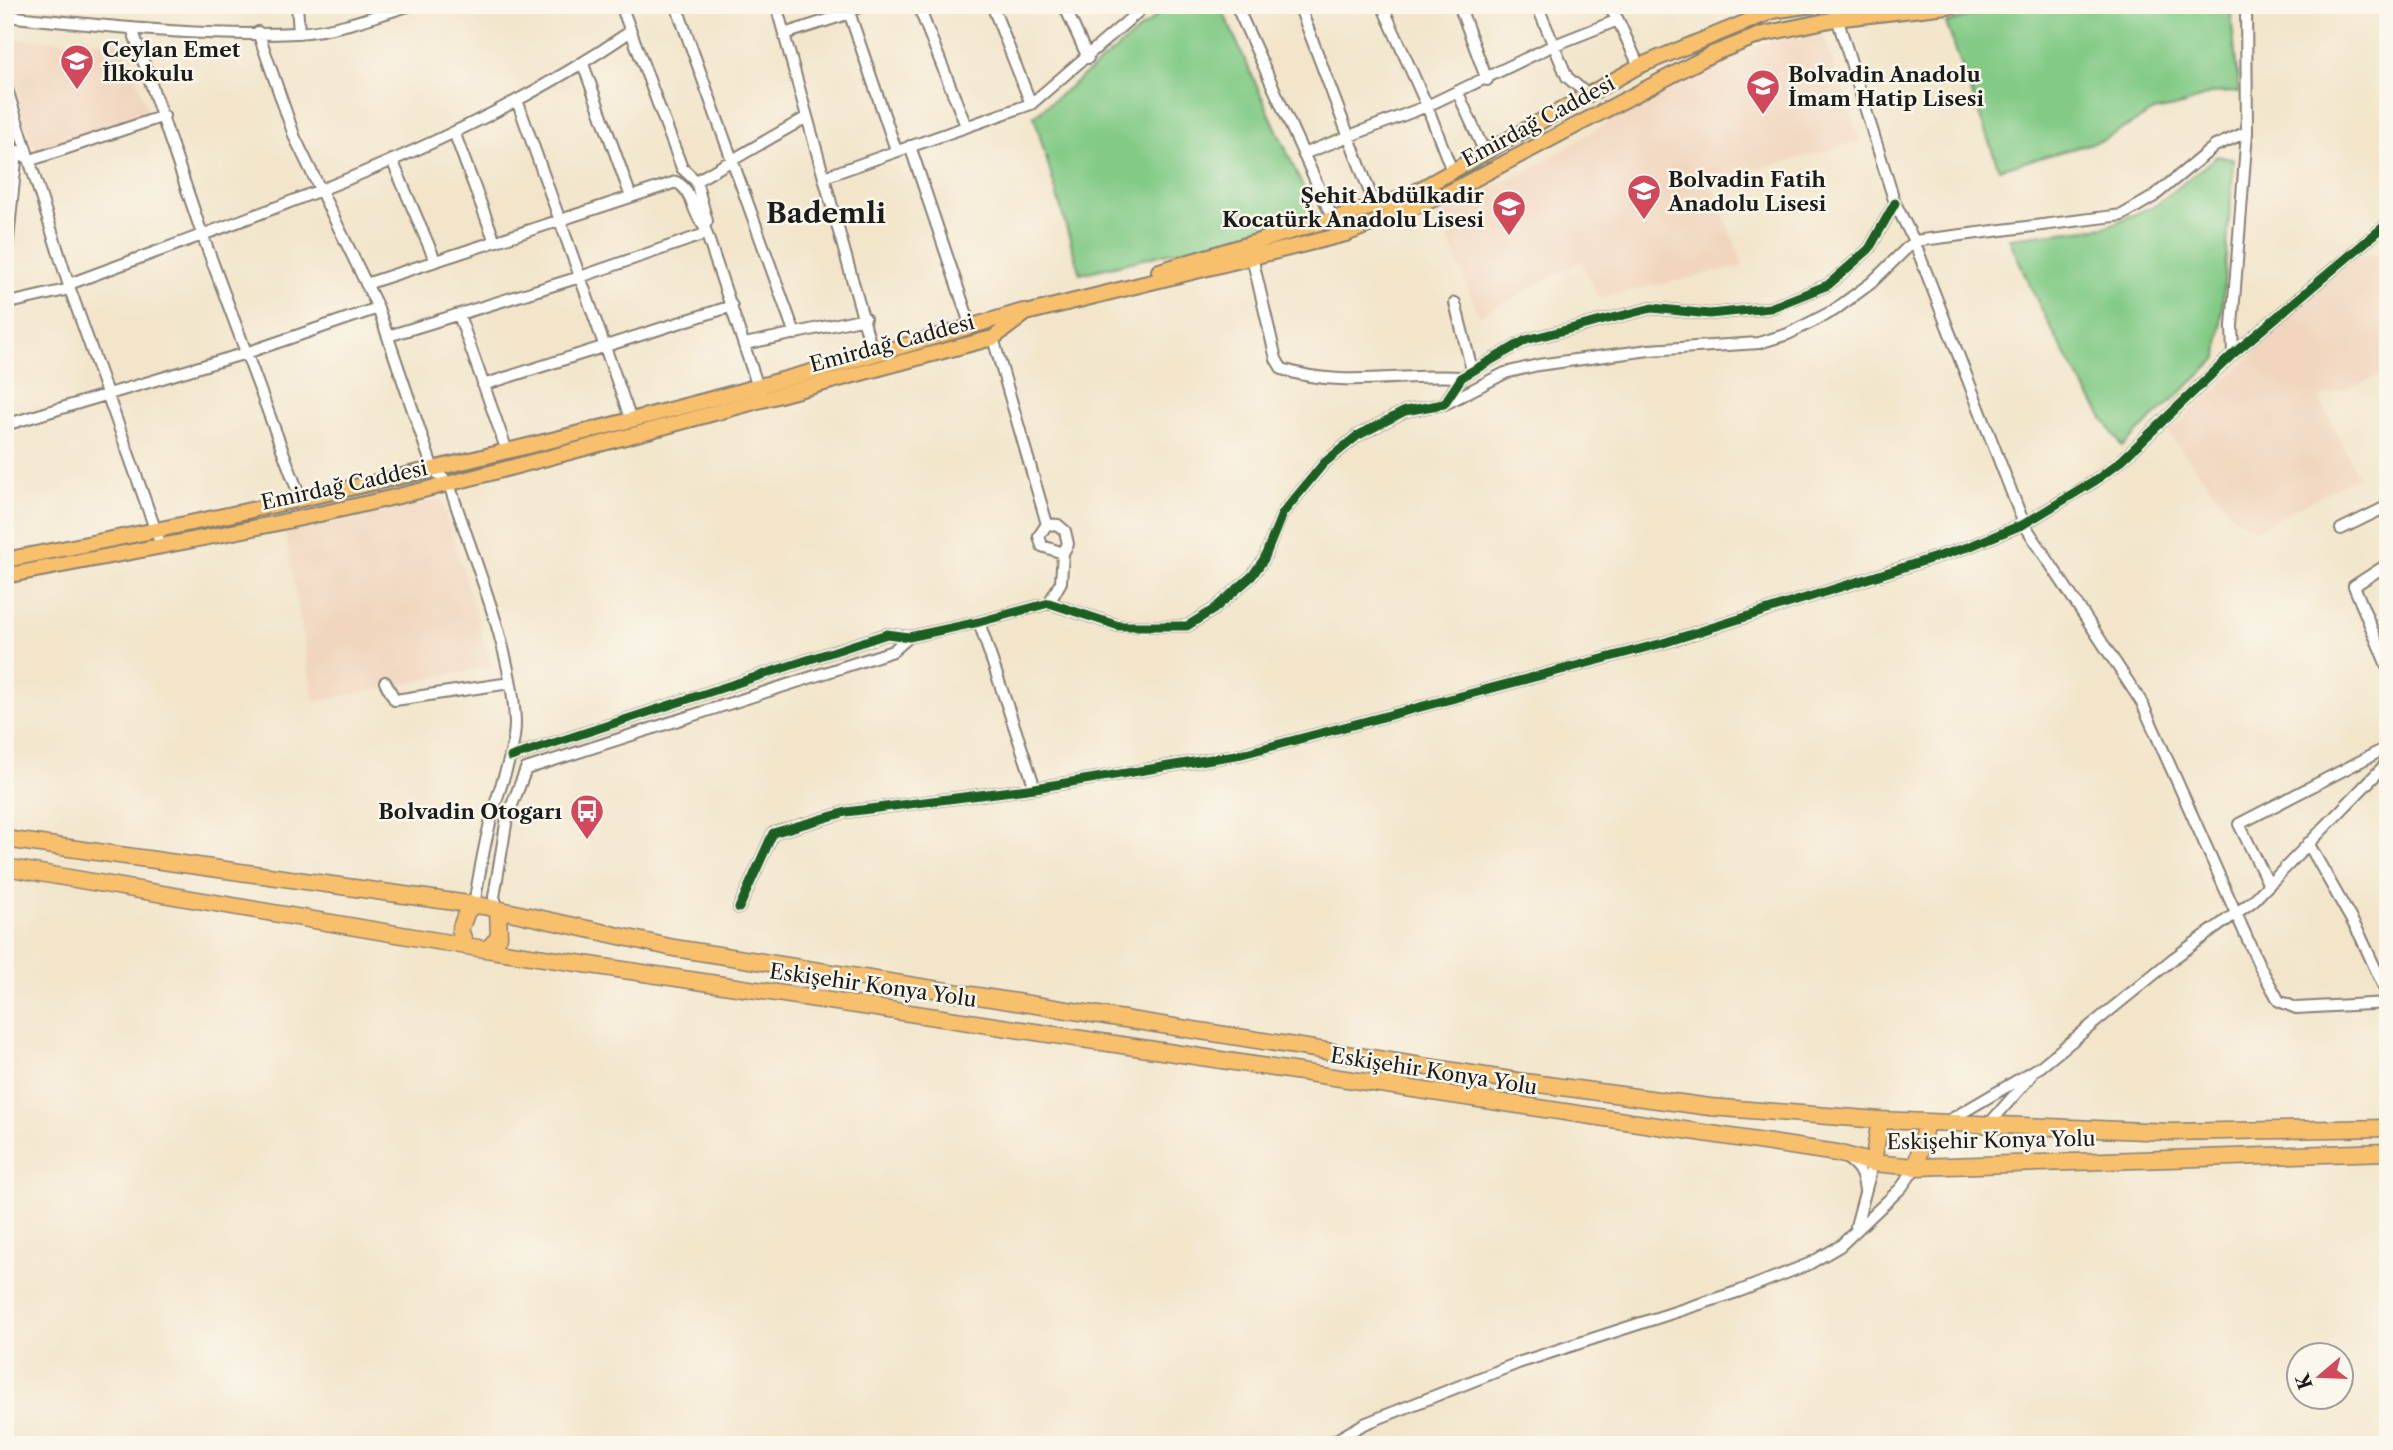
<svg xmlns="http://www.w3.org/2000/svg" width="2393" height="1450" font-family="'Libre Caslon Text',serif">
	<rect width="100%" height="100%" fill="#fbf7ec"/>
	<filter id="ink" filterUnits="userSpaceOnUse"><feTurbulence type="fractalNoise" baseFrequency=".0143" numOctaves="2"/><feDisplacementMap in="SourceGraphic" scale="14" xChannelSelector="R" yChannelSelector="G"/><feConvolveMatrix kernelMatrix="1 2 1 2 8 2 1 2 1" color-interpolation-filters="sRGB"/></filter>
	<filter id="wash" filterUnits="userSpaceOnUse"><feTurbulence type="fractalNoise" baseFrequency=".00686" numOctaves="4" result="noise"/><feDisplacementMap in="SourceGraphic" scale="28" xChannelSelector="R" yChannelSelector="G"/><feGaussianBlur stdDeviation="1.57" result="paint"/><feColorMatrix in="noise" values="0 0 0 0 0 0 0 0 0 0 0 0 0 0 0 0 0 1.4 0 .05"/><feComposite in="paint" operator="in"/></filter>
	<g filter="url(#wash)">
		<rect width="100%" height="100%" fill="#f2e5ca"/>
		<path fill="#f1d5bd" d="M1822 30 1861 142 1711 181 1743 266 1598 298 1581 261 1479 316 1439 214 1537 166 1694 69 1749 47Z
			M5 39 124 42 149 114 36 153 5 67Z
			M2386 253 2388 373 2319 398 2358 476 2256 529 2235 518 2168 433 2281 329 2276 319 2341 259Z
			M441 499 492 666 314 702 285 532Z"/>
		<path fill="#82ca86" stroke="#4f7351" stroke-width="2" d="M1170 5H1220L1317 218 1080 274 1034 116Z
			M2008 5H2230L2239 92 2212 93 2183 105 2154 111 2103 140 1999 169 1946 23Z
			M2217 156 2234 159 2218 358 2122 447C2076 378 2041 315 2009 238L2105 227 2156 205Z"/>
	</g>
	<g filter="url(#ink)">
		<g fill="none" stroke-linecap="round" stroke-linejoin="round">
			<g stroke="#878073" stroke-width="14">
				<path id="minor" d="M297 5 299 33
					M621 5 682 168 696 181 807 117
					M676 5 795 334
					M776 5 873 354
					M918 5 966 126
					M992 5 1031 104
					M1064 5 1088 58
					M1236 5 1333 219 1346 234
					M1299 5 1375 206
					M1382 5 1427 106 1452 171
					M1459 5 1487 80
					M1537 5 1567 77 1588 95
					M1608 5 1618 20 1639 66
					M1833 5 1895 203 1914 241 2024 524 2142 703 2260 967 2279 1001 2296 1008 2388 1003
					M849 12 896 150
					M5 16C99 25 203 38 297 33 335 31 375 16 411 5
					M132 28 202 234 301 500
					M258 32 295 138 378 308 433 469 449 484C471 553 513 650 515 722 515 751 503 777 495 805 485 837 480 871 474 905
					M784 34 841 16 863 5
					M583 64 631 197
					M5 83 70 289 158 537
					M1458 93 1485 153
					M518 103 631 420
					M454 132 494 239
					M910 146 971 327
					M1303 154 1427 106 1552 46 1618 20
					M392 160 435 260
					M824 177 1031 104 1146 5
					M696 181 707 221 704 226
					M1252 257 1276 359 1282 369C1341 389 1402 373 1462 377
					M5 268 17 151 31 160 164 116
					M69 284C261 212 461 149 631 31
					M366 284 676 182C694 191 691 212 704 226L760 393
					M1455 303 1472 370
					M5 304 70 289
					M459 315 507 451
					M388 336 580 277 705 234
					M993 338 1047 524 1058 525 1065 531 1068 544 1063 553 1061 582 1049 603
					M745 344 865 318
					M2233 354 2232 326 2247 132 2246 5
					M483 385 732 306
					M1445 404 1505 373 1538 365 1649 350 1759 343 1788 334 1833 311 1871 283 1914 241 2122 215 2153 197 2215 146 2247 132
					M5 425 246 353 378 308
					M1047 524 1039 536 1042 546 1063 553
					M2341 529 2388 506
					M2388 564 2354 586 2388 668
					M979 622 1035 788
					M385 682 395 700 510 683
					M511 757 887 634 909 637 979 622 1049 603 1119 626H1187L1213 610 1252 576 1264 559 1282 514 1324 463 1357 436 1405 411 1444 404 1462 377 1526 340 1652 308 1709 314 1770 308 1828 285 1869 249 1895 203
					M526 769 893 651 909 637
					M2308 843 2360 935 2388 996
					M2269 885 2239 824 2388 747
					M739 908 773 833 846 812 1035 788 1242 754 1663 643 1968 547 2024 524 2095 481 2122 460 2233 354 2388 223
					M498 909 494 897 507 818 526 769
					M1948 1121 2040 1067 2174 958 2253 901 2388 762
					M1990 1123 2031 1076
					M1846 1158C1859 1166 1863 1175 1865 1190
					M1856 1226 1873 1163
					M1327 1445 1364 1424 1518 1363 1740 1291 1809 1264 1840 1246 1901 1188 1916 1167"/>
			</g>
			<g stroke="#878073" stroke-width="18">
				<path id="major" d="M1159 271 1406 197 1639 66 1773 11 1812 5
					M5 560C348 495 688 411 1023 311
					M5 576C154 547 304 521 451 483 632 437 812 385 993 338L1026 313 1346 234 1442 196 1712 54 1763 34 1835 19 1956 5"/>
			</g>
			<g stroke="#878073" stroke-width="19">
				<path id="highway" d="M5 839 483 906 674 948 1517 1081 1710 1107 1880 1120 2169 1132 2388 1128
					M5 867 478 948 1837 1153 1873 1163 1916 1167 2388 1152
					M466 946 460 930 467 911 474 905
					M488 949 499 937 498 909
					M1873 1163 1880 1120
					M1916 1167 1926 1122"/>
			</g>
			<use href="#minor" stroke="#fff" stroke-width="10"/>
			<use href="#major" stroke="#f8bf6c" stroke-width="14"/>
			<use href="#highway" stroke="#f8bf6c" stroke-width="16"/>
			<g stroke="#fbf7ec" stroke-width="13">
				<path id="cycleway" d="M511 757 887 634 909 637 979 622 1049 603 1119 626H1187L1213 610 1252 576 1264 559 1282 514 1324 463 1357 436 1405 411 1444 404 1462 377 1526 340 1652 308 1709 314 1770 308 1828 285 1869 249 1895 203
					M739 908 773 833 846 812 1035 788 1242 754 1663 643 1968 547 2024 524 2095 481 2122 460 2233 354 2388 223"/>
			</g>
			<use href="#cycleway" stroke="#1b5e20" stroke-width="9"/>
		</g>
	</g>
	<defs>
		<g id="school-pin" transform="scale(1.75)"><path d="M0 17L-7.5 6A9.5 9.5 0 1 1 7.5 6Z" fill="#d1495b" stroke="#fbf7ec"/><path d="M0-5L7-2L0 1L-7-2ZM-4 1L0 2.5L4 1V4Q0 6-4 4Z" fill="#fff"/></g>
		<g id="bus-pin" transform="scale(1.75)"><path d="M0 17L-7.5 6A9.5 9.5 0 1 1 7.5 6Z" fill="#d1495b" stroke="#fbf7ec"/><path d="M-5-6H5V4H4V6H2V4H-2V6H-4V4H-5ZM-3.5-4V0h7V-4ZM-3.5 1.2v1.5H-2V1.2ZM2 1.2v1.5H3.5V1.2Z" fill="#fff"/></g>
	</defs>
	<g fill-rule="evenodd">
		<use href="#school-pin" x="77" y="61"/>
		<use href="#school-pin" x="1763" y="86"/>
		<use href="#school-pin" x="1644" y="191"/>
		<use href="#school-pin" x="1509" y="207"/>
		<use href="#bus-pin" x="587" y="811"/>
	</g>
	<g text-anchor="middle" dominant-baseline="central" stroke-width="5" stroke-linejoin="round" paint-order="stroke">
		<g font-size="21" font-weight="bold" fill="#1c1c1c" stroke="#fbf7ec" text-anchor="start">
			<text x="102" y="49">Ceylan Emet<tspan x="102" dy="24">İlkokulu</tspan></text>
			<text x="1788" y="74">Bolvadin Anadolu<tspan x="1788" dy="24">İmam Hatip Lisesi</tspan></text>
			<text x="1668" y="179">Bolvadin Fatih<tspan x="1668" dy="24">Anadolu Lisesi</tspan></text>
			<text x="1484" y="195" text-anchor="end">Şehit Abdülkadir<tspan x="1484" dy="24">Kocatürk Anadolu Lisesi</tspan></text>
			<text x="562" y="811" text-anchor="end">Bolvadin Otogarı</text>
		</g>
		<g font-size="21" fill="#1c1c1c" stroke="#fbf7ec">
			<text transform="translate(1538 121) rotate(-28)">Emirdağ Caddesi</text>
			<text transform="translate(892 343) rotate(-15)">Emirdağ Caddesi</text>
			<text transform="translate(344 485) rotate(-12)">Emirdağ Caddesi</text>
			<text transform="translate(873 985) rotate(8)">Eskişehir Konya Yolu</text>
			<text transform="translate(1434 1071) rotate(9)">Eskişehir Konya Yolu</text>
			<text transform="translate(1991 1140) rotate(-1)">Eskişehir Konya Yolu</text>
		</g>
		<g font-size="28" font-weight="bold" fill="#1c1c1c" stroke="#fbf7ec">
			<text x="826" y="213">Bademli</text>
		</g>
	</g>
	<rect width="2393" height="1450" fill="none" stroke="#fbf7ec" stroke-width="28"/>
	<g transform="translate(2320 1376) rotate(251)"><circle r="33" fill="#fbf7ec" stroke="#a29f99" stroke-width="2"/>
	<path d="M0-5L12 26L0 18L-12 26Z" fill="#d1495b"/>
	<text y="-10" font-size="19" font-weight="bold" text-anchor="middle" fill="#1c1c1c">K</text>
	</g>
</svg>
